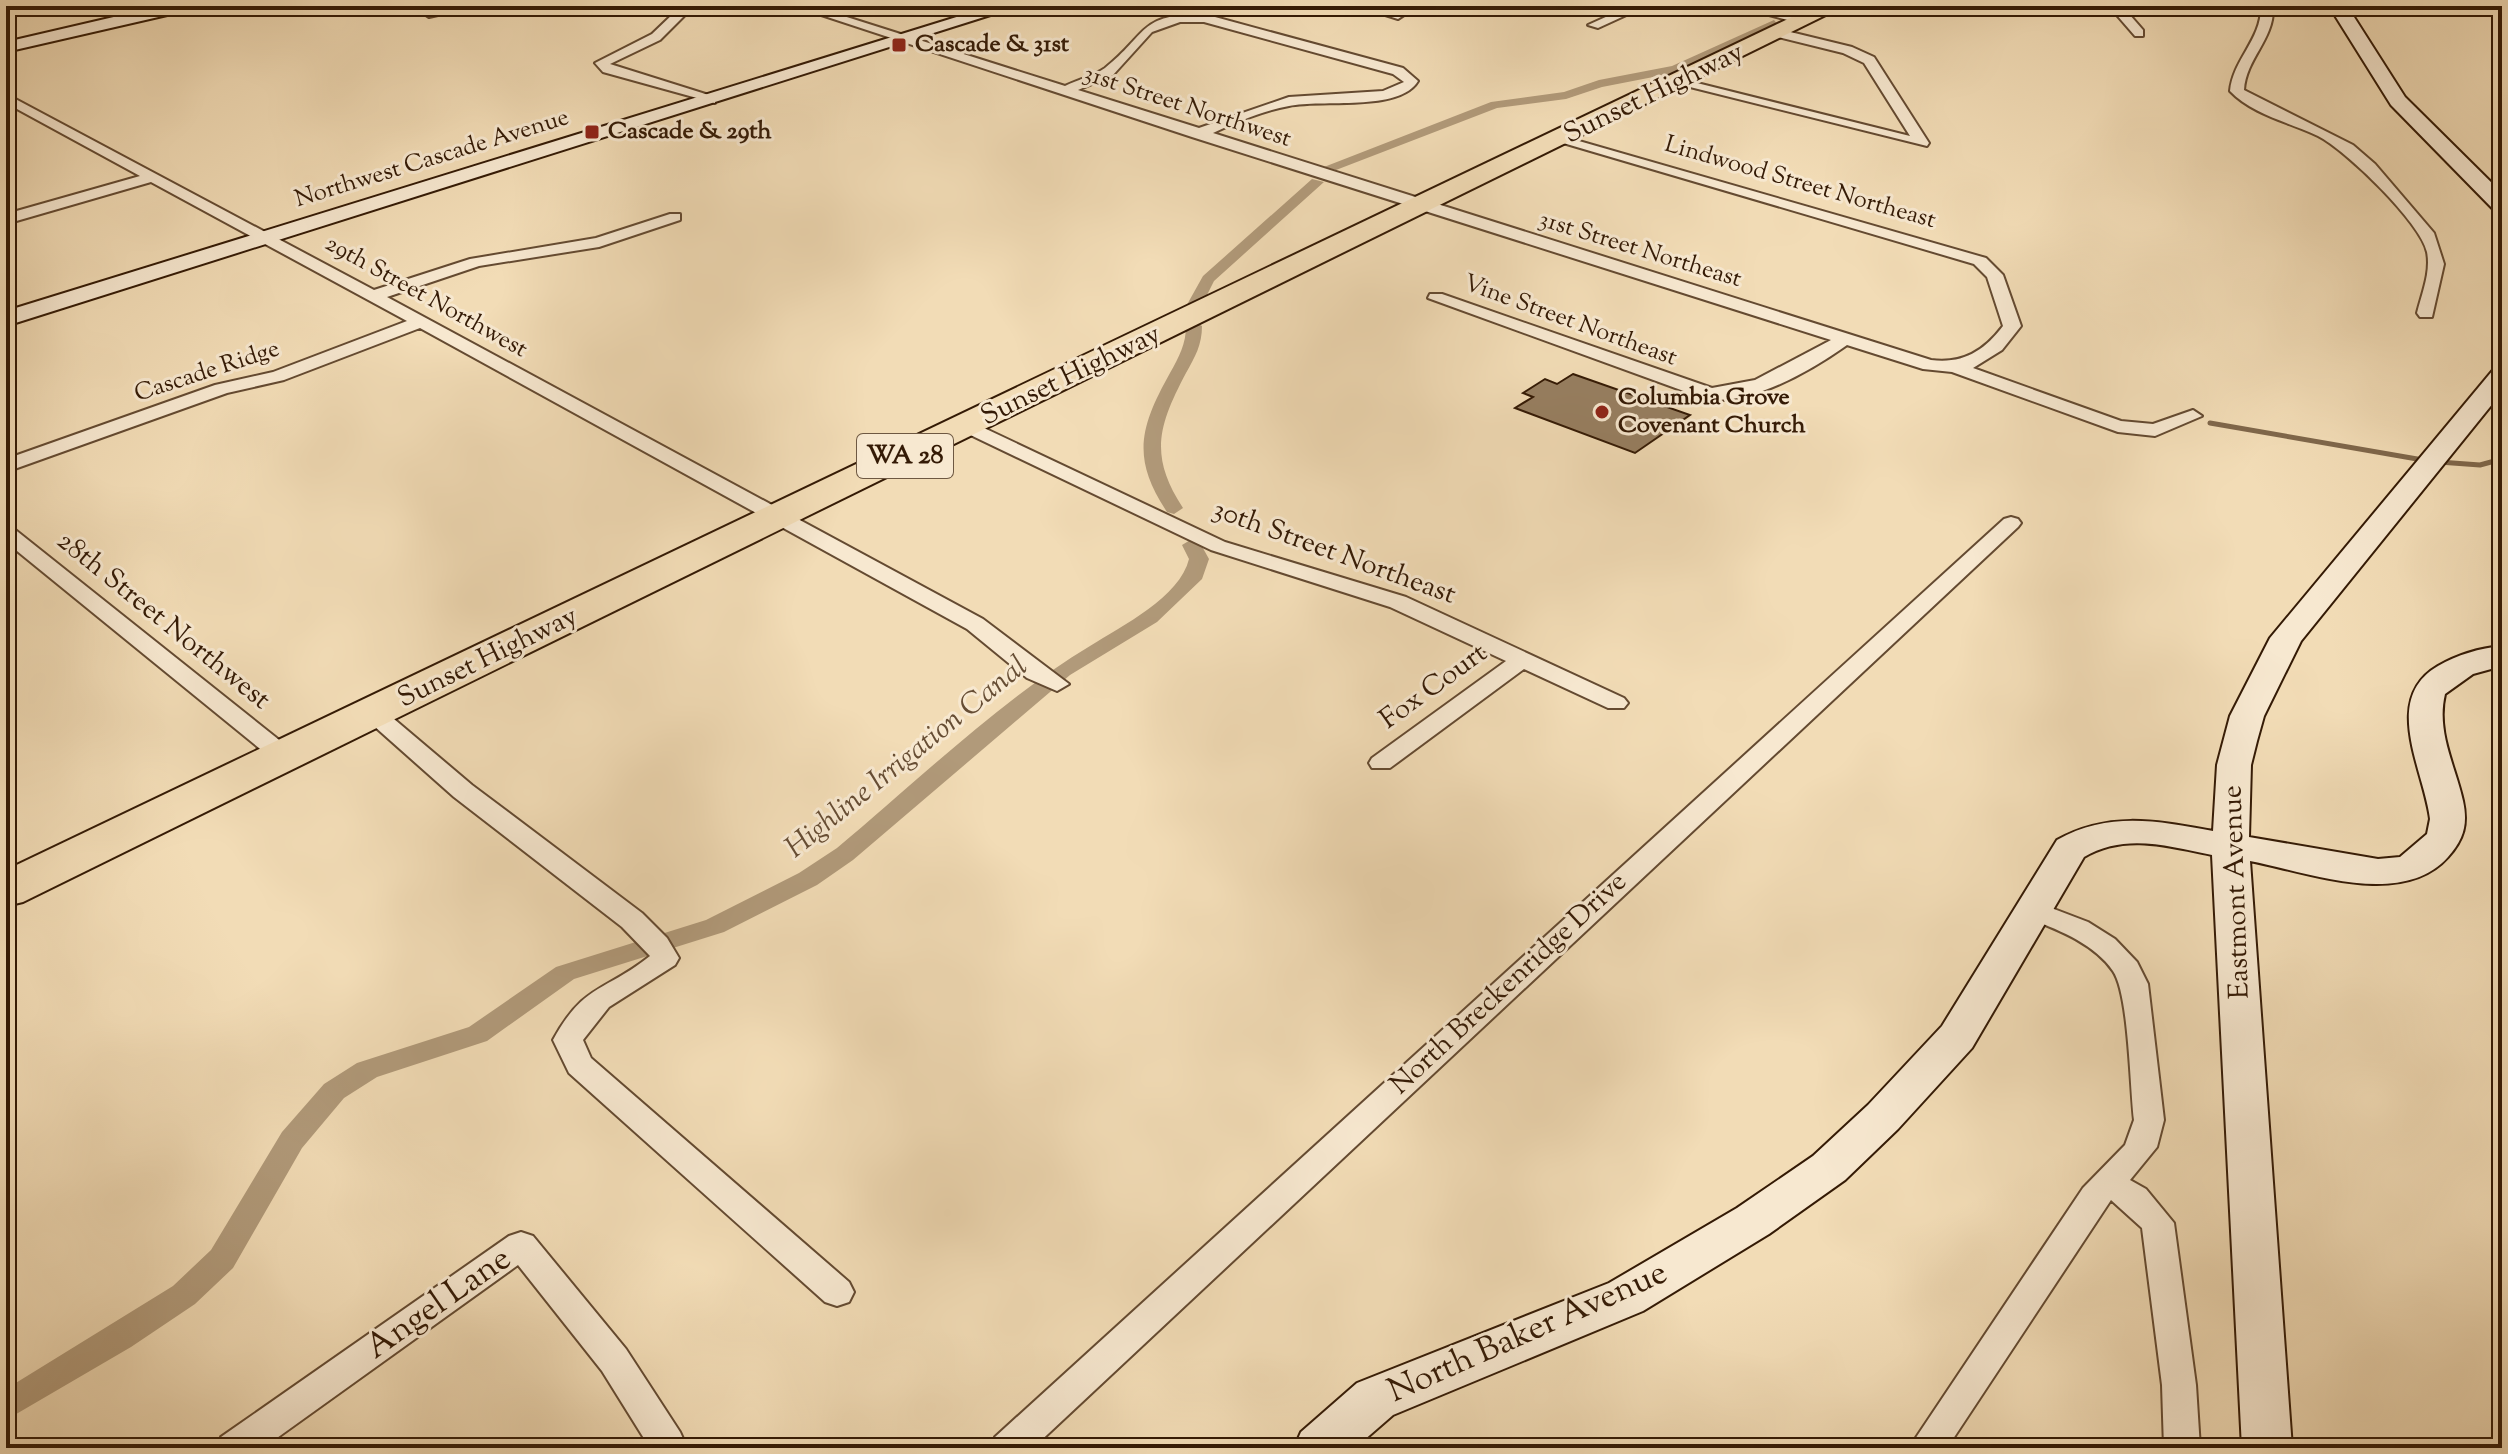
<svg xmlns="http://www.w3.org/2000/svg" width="2508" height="1454" font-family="'Sorts Mill Goudy',serif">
	<rect width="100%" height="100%" fill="#f2dcb6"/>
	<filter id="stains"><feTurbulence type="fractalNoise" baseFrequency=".0025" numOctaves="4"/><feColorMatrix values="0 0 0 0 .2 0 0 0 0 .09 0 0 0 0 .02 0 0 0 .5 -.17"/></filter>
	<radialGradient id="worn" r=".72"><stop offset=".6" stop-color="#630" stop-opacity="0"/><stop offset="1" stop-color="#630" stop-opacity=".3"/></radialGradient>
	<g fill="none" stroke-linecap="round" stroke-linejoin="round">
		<path stroke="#7f674b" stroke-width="5" d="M2210 423 2423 460
			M2439 462 2480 465 2502 459"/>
		<path fill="#b19a7a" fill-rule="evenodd" d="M1803 6H1818L1806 13H1798V9Z
			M1774 20 1778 25 1679 72 1602 87 1566 99 1497 108 1336 170 1324 167 1491 102 1564 92 1599 80 1672 66Z
			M1312 179 1324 182 1214 281 1198 313H1186L1184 310 1203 276Z
			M1194 321 1202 326C1202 345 1195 357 1186 373 1158 426 1149 456 1183 508L1174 514 1167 512C1131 458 1140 427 1170 373 1179 357 1186 344 1186 326Z
			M1192 539 1199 541 1209 559 1202 579 1157 622 1070 675 853 860 817 885 724 932 574 979 487 1041 377 1077 344 1098 302 1148 233 1268 195 1304 131 1347 6 1420V1389L173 1286 211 1250 282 1132 324 1084 357 1063 469 1027 556 967 706 920 799 873 837 848C916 782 1003 698 1090 646 1122 626 1180 597 1189 559L1182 545Z"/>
	</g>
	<path fill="#977f61" stroke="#341a05" stroke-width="2" d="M1573 374 1690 415 1635 453 1515 408 1533 397 1523 393 1545 379 1557 384Z"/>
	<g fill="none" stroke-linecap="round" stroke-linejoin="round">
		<g stroke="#644a31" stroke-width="4">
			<path id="street" d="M450 6H478L429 17 423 13Z
				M794 6H812L1065 86C1077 80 1094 76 1105 68 1148 34 1138 14 1204 14L1403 68 1418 81C1400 112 1321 99 1289 106 1262 111 1237 122 1213 133L1931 360C1963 364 1984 351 2003 326L1987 277 1974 264 1553 140 1565 137 1986 258 2003 275 2021 326 2002 350 1973 368 2121 421 2153 424 2193 410 2202 416 2155 436 2118 432 1952 372 1923 369 1847 345C1813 369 1747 409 1703 398L1428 298 1430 294H1442L1712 388 1755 380 1831 340 1192 137ZM1180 22H1204L1393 74 1404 82 1383 91 1289 97 1199 128 1078 90 1113 75 1152 32Z
				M1357 6H1377L1404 15 1398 19Z
				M1630 6H1646L1598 28 1588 25Z
				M1735 6H1757L1809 20 1803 24Z
				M2109 6H2122L2143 30V36H2135Z
				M2261 6H2273C2275 39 2246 58 2244 90L2353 145 2375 164 2434 233 2444 264 2432 317H2420L2417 313C2422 293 2431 272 2427 252 2421 223 2346 150 2318 136 2289 122 2253 115 2230 91 2233 59 2262 39 2261 6Z
				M674 13 684 16 660 40 610 64 715 97V103L603 72 595 63 652 34Z
				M1778 29 1852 47 1874 57 1929 143 1927 146 1670 82 1677 78 1910 136 1864 63 1843 53 1774 36V30Z
				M6 94 374 290 470 259 596 238 670 214H680V220L599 247 479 266 387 297 983 619 1069 684 1057 691 1027 678 967 629 420 328 284 380 227 393 6 472V459L215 385 273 372 407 321 151 182 6 224V214L140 176 6 103Z
				M967 420 1225 542 1406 597 1624 698 1628 703 1624 708H1608L1524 669 1390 768H1372L1369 763 1372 758 1506 661 1390 607 1211 550 960 430 958 426Z
				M2011 517 2018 519 2021 523 2018 527 1033 1448H990L995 1437 2004 519Z
				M6 526 13 528 293 751 296 756 293 761H275L6 542Z
				M373 706 381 708 472 785 642 913 667 938 679 958 675 965 609 1007 583 1040 591 1058 849 1282 854 1292 849 1302 837 1306 825 1302 569 1073 553 1040C584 983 605 992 650 956L622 927 454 797 365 718 361 713Z
				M2033 901 2088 922 2115 939 2137 962 2148 984 2164 1120 2157 1147 2130 1180 2146 1189 2174 1223 2196 1385 2200 1448H2164L2162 1385 2142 1228 2111 1200 1947 1448H1909L2083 1188 2125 1145 2134 1120C2130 1088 2129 994 2113 971 2093 942 2055 929 2023 916L2019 910 2023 904Z
				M521 1232 533 1236 626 1349 680 1432 685 1443 683 1448H650L602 1371 518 1265 263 1448H216L221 1437 509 1236Z"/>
		</g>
		<g stroke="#341a05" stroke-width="4">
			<path id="secondary" d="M161 6H192L189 10 6 52V42Z
				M992 6H1019L6 326V311Z
				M2329 6H2347L2405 97 2502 193V212L2494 210 2391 105Z
				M2502 367V392L2301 641 2264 716 2257 741 2251 765 2249 837 2378 859 2400 857 2427 834 2430 819C2424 770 2381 699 2438 666 2457 655 2480 648 2502 646V666L2473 674 2445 694C2436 732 2455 765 2463 801 2468 824 2464 839 2448 857 2402 909 2307 872 2250 861L2292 1448H2242L2212 855C2167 846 2125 833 2084 857L1972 1048 1898 1129 1845 1180 1769 1234 1643 1311 1393 1415 1355 1448H1294L1301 1432 1357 1383 1609 1283 1737 1208 1813 1156 1868 1105 1942 1026 2057 840C2109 811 2157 821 2213 831L2217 765 2230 716 2270 638 2493 370Z"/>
		</g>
		<g stroke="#341a05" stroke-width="4">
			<path id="highway" d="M1815 6H1844L23 902 6 906V870Z"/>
		</g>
		<use href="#street" fill="#f7e8d0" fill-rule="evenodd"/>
		<use href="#secondary" fill="#f7e8d0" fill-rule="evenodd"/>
		<use href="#highway" fill="#f2dcb6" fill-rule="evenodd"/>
	</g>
	<g fill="#8f2418" stroke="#f7e8d0" stroke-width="3">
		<rect x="891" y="37" width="16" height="16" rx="4"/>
		<rect x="584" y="124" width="16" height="16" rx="4"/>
		<circle cx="1602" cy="412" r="8"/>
	</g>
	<g text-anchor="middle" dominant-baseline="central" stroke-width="6" stroke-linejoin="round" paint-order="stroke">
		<g font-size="24" font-weight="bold" fill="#341a05" stroke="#f7e8d0" text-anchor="start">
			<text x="915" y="45">Cascade &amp; 31st</text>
			<text x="608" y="132">Cascade &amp; 29th</text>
			<text x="1618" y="398">Columbia Grove<tspan x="1618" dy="28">Covenant Church</tspan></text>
		</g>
		<g font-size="24" fill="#341a05" stroke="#f7e8d0">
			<text transform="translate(1187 107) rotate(18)">31st Street Northwest</text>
			<text transform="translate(432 159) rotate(-17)">Northwest Cascade Avenue</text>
			<text transform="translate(1800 183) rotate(16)">Lindwood Street Northeast</text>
			<text transform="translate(1640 250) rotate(17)">31st Street Northeast</text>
			<text transform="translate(426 297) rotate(29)">29th Street Northwest</text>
			<text transform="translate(1570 321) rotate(20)">Vine Street Northeast</text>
			<text transform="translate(207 372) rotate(-18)">Cascade Ridge</text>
		</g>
		<rect fill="#f7e8d0" stroke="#6e5842" stroke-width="2" x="857" y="434" width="96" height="44" rx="6"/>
		<g font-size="26" font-weight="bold" fill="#341a05">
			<text x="905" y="456">WA 28</text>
		</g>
		<g font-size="28" fill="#341a05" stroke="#f7e8d0">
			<text transform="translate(1654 94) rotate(-26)">Sunset Highway</text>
			<text transform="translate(1071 376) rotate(-26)">Sunset Highway</text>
			<text transform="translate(1334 553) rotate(20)">30th Street Northeast</text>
			<text transform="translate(163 621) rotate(39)">28th Street Northwest</text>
			<text transform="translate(488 658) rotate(-26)">Sunset Highway</text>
			<text transform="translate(1434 687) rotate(-36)">Fox Court</text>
			<text transform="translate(2237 892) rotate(-92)">Eastmont Avenue</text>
			<text transform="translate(1509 984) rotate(-43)">North Breckenridge Drive</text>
		</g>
		<g font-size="30" font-style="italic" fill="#664d34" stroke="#f7e8d0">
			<text transform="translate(907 758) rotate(-39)">Highline Irrigation Canal</text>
		</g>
		<g font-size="34" fill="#341a05" stroke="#f7e8d0">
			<text transform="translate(439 1304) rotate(-35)">Angel Lane</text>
			<text transform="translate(1528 1333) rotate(-24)">North Baker Avenue</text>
		</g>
	</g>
	<rect width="2508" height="1454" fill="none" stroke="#f2dcb6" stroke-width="32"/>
	<rect x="8" y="8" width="2492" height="1438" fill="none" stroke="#341a05" stroke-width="4"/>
	<rect x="16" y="16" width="2476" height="1422" fill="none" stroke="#341a05" stroke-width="2"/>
	<rect width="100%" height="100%" filter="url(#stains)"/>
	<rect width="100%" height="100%" fill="url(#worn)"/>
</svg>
